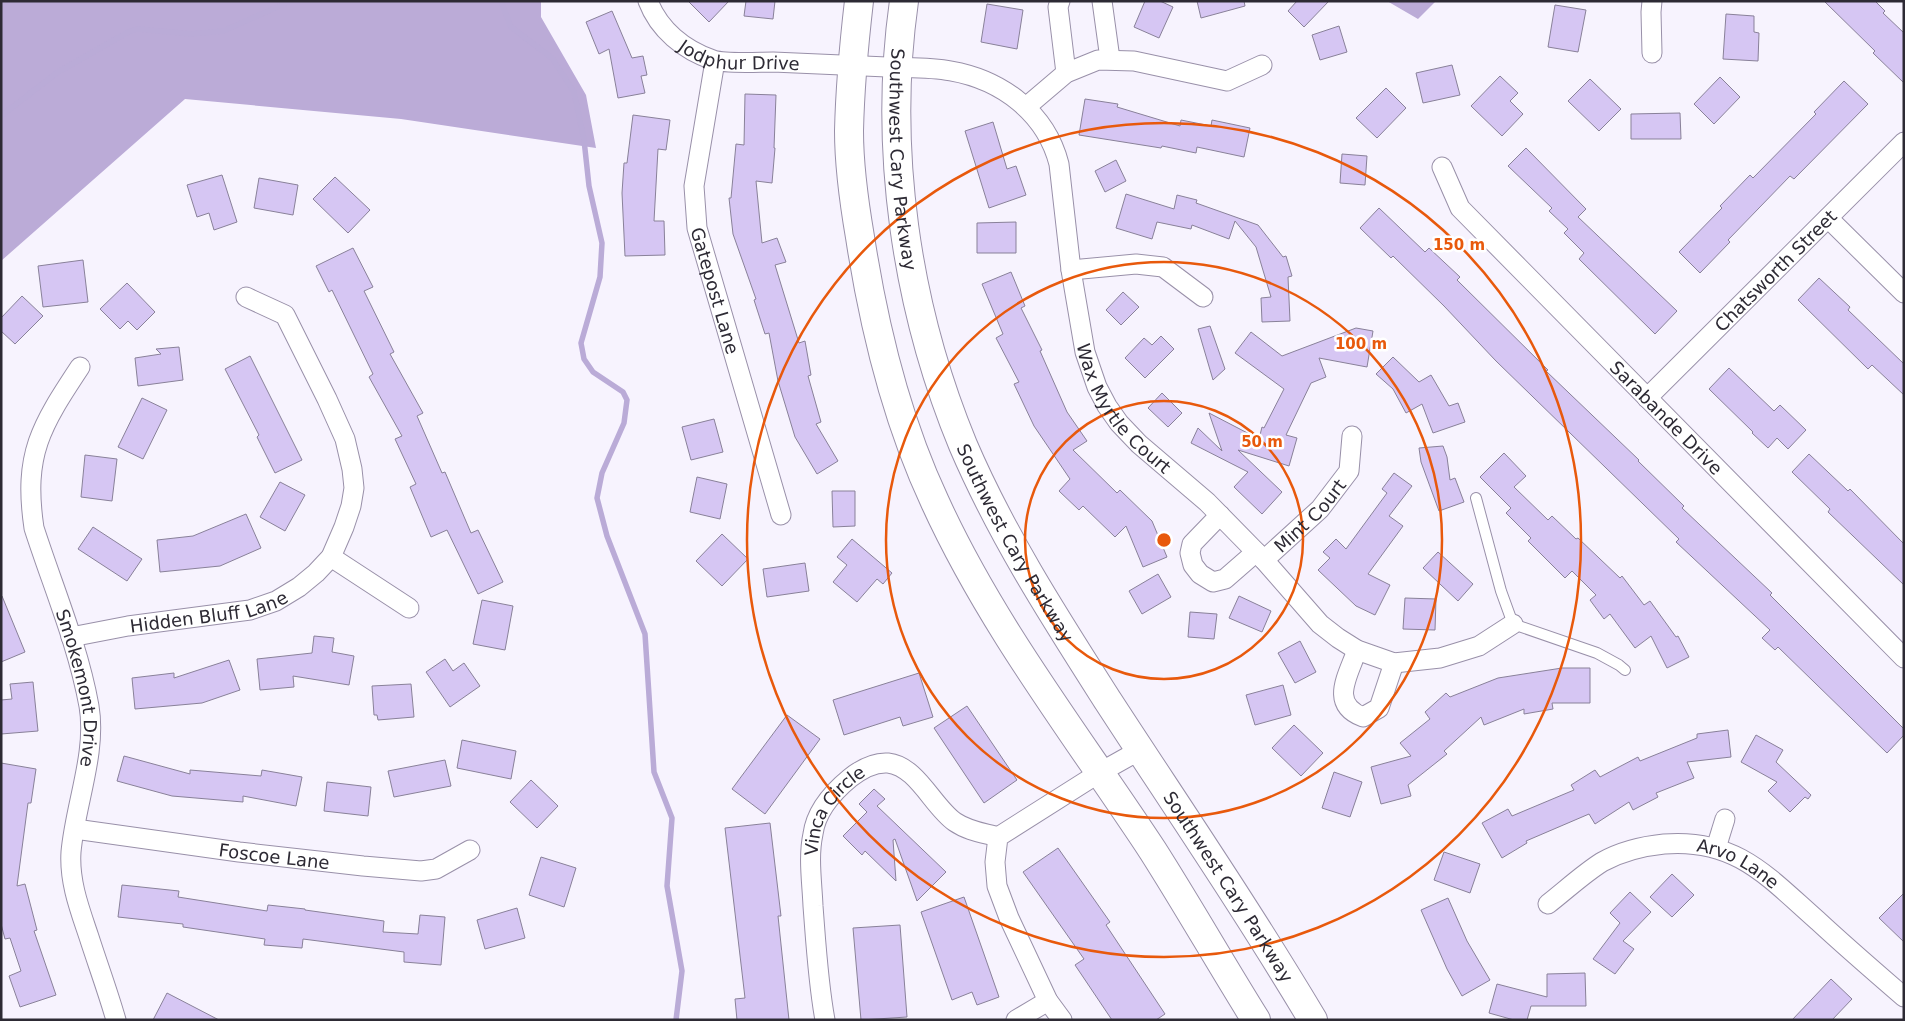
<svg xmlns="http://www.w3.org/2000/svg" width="1905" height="1021" font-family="'DejaVu Sans',sans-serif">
	<rect width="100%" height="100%" fill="#f7f3fe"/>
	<path fill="#bbabd7" d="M1 1H541V17L586 95 596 148 401 119 185 99 1 261Z
		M1387 1H1436L1418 19Z"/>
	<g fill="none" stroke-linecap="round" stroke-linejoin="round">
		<path stroke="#baabd7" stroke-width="5.5" d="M501 1 511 27 552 58 574 92 584 140 589 186 602 243 600 277 581 343 584 359 593 372 623 392 627 400 624 423 602 473 597 498 607 536 645 634 654 772 672 818 667 886 682 971 676 1020
			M1 116 58 72 128 32 137 29 192 34 223 31 291 1"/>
	</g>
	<path fill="#d6c6f3" stroke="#898199" d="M688 1H729L709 22Z
		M746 1H775L773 19 744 16Z
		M1145 1H1160L1173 7 1159 38 1134 27Z
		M1197 1H1244L1245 6 1201 18Z
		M1297 1H1329L1304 27 1288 11Z
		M1824 1H1875L1885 11 1883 13 1904 33V83L1873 53 1875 51Z
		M987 4 1023 10 1017 49 981 42Z
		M1555 5 1586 10 1578 52 1548 47Z
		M612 11 632 58 643 56 647 75 641 76 645 93 618 98 609 49 599 54 586 22Z
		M1726 14 1754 16V32L1759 33 1758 61 1723 59Z
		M1339 26 1347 52 1320 60 1312 35Z
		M1452 65 1460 95 1423 103 1416 73Z
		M1500 76 1518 93 1510 101 1523 114 1502 136 1471 106Z
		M1720 77 1740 97 1714 124 1694 104Z
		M1590 79 1621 109 1599 131 1568 101Z
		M1844 81 1868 104 1794 179 1790 176 1728 240 1730 242 1700 273 1679 252 1722 208 1720 206 1750 175 1753 178 1816 114 1814 112Z
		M1386 88 1406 108 1377 138 1356 118Z
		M745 94 776 95 774 148H775L772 183 756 181 762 243 777 238 786 262 775 265 799 343 805 341 811 375 808 376 821 422 816 424 838 461 817 474 795 437 778 381 769 333 765 334 754 300 756 299 733 234 729 198H731L736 144 744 145Z
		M1085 99 1118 104 1117 107 1180 126 1181 120 1211 126 1212 120 1250 128 1244 157 1197 147 1196 153 1162 146 1161 148 1079 135Z
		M1680 113 1681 139H1631V114Z
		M633 115 670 120 666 150 658 149 654 221H664L665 255 625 256 622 193 624 163H627Z
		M993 122 1007 169 1016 166 1026 195 989 208 965 131Z
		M1526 148 1586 209 1578 217 1677 311 1655 334 1579 259 1584 253 1564 233 1568 229 1549 211 1552 208 1508 166Z
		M1342 154 1367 156 1365 185 1340 183Z
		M1116 160 1126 181 1105 192 1095 171Z
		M222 175 237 222 214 230 209 213 197 217 187 185Z
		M335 177 370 210 348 233 313 199Z
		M259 178 298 185 293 215 254 208Z
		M1126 194 1174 209 1177 195 1197 200 1196 203 1258 225 1283 257 1286 256 1292 276 1288 277 1290 321 1262 322 1261 298 1271 297 1256 247 1235 221 1229 239 1192 225 1191 229 1157 222 1152 239 1116 228Z
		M1379 208 1425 252 1429 248 1460 277 1457 280 1548 370 1546 371 1639 460 1638 461 1684 506 1682 508 1772 593 1770 595 1904 729V735L1887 753 1778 647 1775 650 1762 638 1770 630 1676 542 1679 539 1496 361 1444 306 1393 256 1391 258 1360 228Z
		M1016 222V253H977V223Z
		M353 248 373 287 364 291 394 352 390 354 423 413 417 416 442 473 445 472 471 533 478 530 503 582 478 594 447 530 431 537 410 487 416 484 395 439 402 436 369 377 373 374 332 290 329 292 316 266Z
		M83 260 88 302 43 307 38 266Z
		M1011 272 1025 306 1021 308 1042 350 1040 351 1067 412 1087 441 1073 450 1117 493 1120 490 1152 521 1167 557 1143 567 1126 526 1115 537 1083 506 1079 510 1059 491 1070 479 1034 426 1014 384 1019 382 996 338 1003 334 982 284Z
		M1819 278 1850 307 1848 310 1904 364V395L1872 365 1868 369 1798 300Z
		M127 283 155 312 137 330 128 321 120 329 100 309Z
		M1123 292 1139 307 1121 325 1106 310Z
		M22 296 43 316 15 344 1 331V318Z
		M1210 326 1225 369 1213 380 1198 329Z
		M1356 328 1373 331 1367 367 1319 358 1326 377 1311 383 1286 435 1297 438 1289 466 1238 450 1282 492 1262 514 1234 487 1248 472 1191 443 1198 428 1222 451 1209 413 1259 439 1262 427 1264 428 1284 389 1235 353 1251 332 1282 356Z
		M1161 336 1174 349 1145 378 1125 358 1144 338 1152 345Z
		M179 347 183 380 138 386 135 358 161 354 156 349Z
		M250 356 302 460 275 473 257 437 259 435 225 369Z
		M1393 357 1419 382 1431 375 1449 406 1458 403 1465 422 1433 433 1422 404 1406 413 1393 389 1376 374Z
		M1729 368 1774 411 1780 405 1806 430 1788 449 1777 438 1768 448 1752 433 1753 432 1709 389Z
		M1162 393 1182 413 1168 427 1148 408Z
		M142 398 167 410 143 459 118 447Z
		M714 419 723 452 691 460 682 427Z
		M1443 446 1447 457 1450 480 1455 478 1464 502 1439 511 1421 462 1419 448Z
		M1504 453 1526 476 1514 487 1548 520 1552 516 1576 539 1578 538 1620 578 1622 576 1644 605 1650 601 1676 637 1678 636 1689 657 1667 668 1651 636 1635 648 1610 614 1604 619 1590 600 1596 595 1572 571 1565 578 1528 541 1531 538 1506 513 1511 508 1480 477Z
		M1809 454 1848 491 1850 489 1904 544V585L1828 512 1830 509 1792 472Z
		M85 455 117 459 112 501 81 497Z
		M1394 473 1412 486 1389 516 1403 526 1368 574 1390 585 1375 615 1356 606 1318 570 1330 558 1323 552 1336 539 1346 549 1387 493 1382 489Z
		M697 477 727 484 720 519 690 512Z
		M280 482 305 495 285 531 260 517Z
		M832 491H855V526L833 527Z
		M246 514 261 548 220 566 160 572 157 540 193 536Z
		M93 527 142 559 127 581 78 549Z
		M722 534 748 559 722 586 696 561Z
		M852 539 892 573 883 584 877 579 857 602 833 582 847 565 837 557Z
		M1438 552 1473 584 1458 601 1423 568Z
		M805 563 809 591 767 597 763 569Z
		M1158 574 1171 597 1142 614 1129 591Z
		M2 596 25 652 1 662V597Z
		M1239 596 1271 611 1262 632 1229 618Z
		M1405 598 1436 599 1435 630 1403 629Z
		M482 600 513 606 505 650 473 644Z
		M1190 612 1217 614 1214 639 1188 637Z
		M314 636 334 638 332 652 354 656 349 685 293 676 294 687 260 690 257 659 312 653Z
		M1300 641 1316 672 1295 683 1278 653Z
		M445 659 453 671 464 663 480 686 450 707 426 672Z
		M229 660 240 690 202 703 135 709 132 678 174 673V678Z
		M1562 668H1590V703H1552L1553 709 1524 714V709L1484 725 1481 717 1444 751 1447 754 1408 785 1411 796 1381 804 1371 767 1411 756 1400 743 1430 719 1425 712 1446 693 1450 697 1498 678Z
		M919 673 933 717 903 726 900 717 844 735 833 700Z
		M33 682 38 731 1 734V700L12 699 10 684Z
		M411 684 414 717 378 720 377 715H374L372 686Z
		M1283 685 1291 715 1255 725 1246 695Z
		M967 706 1017 780 984 803 934 728Z
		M787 715 820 739 765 814 732 789Z
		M1294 725 1323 753 1301 776 1272 748Z
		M1728 730 1731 757 1687 762 1694 778 1656 793 1658 797 1633 810 1629 802 1595 824 1589 814 1526 841 1527 843 1502 858 1482 823 1508 809 1512 816 1574 790 1571 785 1595 770 1600 777 1638 757 1640 761 1697 738V734Z
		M1756 735 1783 750 1776 762 1811 795 1808 799 1805 797 1790 812 1768 791 1777 782 1741 762Z
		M462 740 516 751 511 779 457 768Z
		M124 756 190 774V770L261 776 262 770 302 777 296 806 243 796V802L172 796 117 781Z
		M445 760 451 786 394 797 388 771Z
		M1 763 36 769 31 803H28L17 886 25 884 37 930 34 931 56 995 20 1007 9 976 21 971 10 938 5 939 1 924Z
		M1334 772 1362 782 1350 817 1322 808Z
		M531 780 558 806 537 828 510 802Z
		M327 782 371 787 368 816 324 811Z
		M874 789 885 799 877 806 946 872 917 901 895 839 893 840 896 881 865 851 862 855 843 836 867 812 859 804Z
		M770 823 781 916H778L789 1020H737L735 999 745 998 725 828Z
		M1058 848 1110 922 1106 925 1165 1014 1156 1020H1112L1075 965 1084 959 1023 872Z
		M1444 852 1480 864 1470 893 1434 880Z
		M541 857 576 868 564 907 529 895Z
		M1672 874 1694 895 1672 917 1650 897Z
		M122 885 179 891 178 897 267 911 268 905 305 909V910L384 921 383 932 418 934 420 915 445 917 441 965 404 962V952L303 939 302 948 264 945 265 939 183 927V924L118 917Z
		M1630 892 1651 912 1623 941 1634 949 1615 974 1593 959 1620 923 1610 913Z
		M1904 893V942L1879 918Z
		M964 897 999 997 977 1005 972 992 952 1000 921 912Z
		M1448 898 1467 941 1490 980 1462 996 1447 969 1421 910Z
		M517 908 525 938 485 949 477 920Z
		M900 925 907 1017 861 1020 853 928Z
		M1585 973 1586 1006H1531L1527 1020H1514L1489 1013 1497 984 1547 997V974Z
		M1831 979 1852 999 1832 1020H1792Z
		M167 993 219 1020H153Z"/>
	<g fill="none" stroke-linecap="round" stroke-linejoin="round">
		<g stroke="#9990a9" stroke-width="12">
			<path id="lane" d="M1476 498 1501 591 1513 624 1597 653 1619 665 1625 670"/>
		</g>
		<g stroke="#9990a9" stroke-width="21">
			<g id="street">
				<path id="s1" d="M648 1C659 30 684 50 713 60 726 64 758 62 773 62 811 64 849 65 887 67 908 68 930 67 951 71 1002 80 1046 113 1059 164L1071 270 1085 352 1097 387 1107 406 1119 423 1139 444 1207 502 1264 560 1320 624 1338 638 1357 650 1394 663 1440 658 1479 646 1513 624"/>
				<path d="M1060 1 1058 7 1066 73"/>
				<path d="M1102 1 1110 59"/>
				<path d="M1652 1 1651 12 1652 53"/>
				<path id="s2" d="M715 61 694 186 697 228 781 515"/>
				<path d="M1026 107 1066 73 1098 60 1134 61 1227 81 1262 65"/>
				<path id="s3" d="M1442 167 1460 208 1904 658"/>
				<path d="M1828 218 1904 293"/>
				<path d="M1071 270 1136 264 1163 267 1203 297"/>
				<path id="s4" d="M80 367C41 426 23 454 34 528 53 587 78 645 89 706 97 753 75 805 71 852 69 882 80 910 89 937 98 965 108 992 116 1020"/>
				<path id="s5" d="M1647 398 1904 142"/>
				<path d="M1220 515 1192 544 1190 553 1193 565 1200 574 1213 582 1225 579 1256 552"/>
				<path d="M331 557 409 608"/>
				<path id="s6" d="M1264 560 1320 509 1349 471 1352 436"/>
				<path id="s7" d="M71 637 128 626 250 610 276 601 299 587 316 573 331 557 344 527 351 506 354 488 352 469 345 439 327 399 285 315 246 297"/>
				<path d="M1357 650C1348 676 1329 704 1363 717L1379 708 1394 663"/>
				<path id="s8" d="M75 829 239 852 363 866 421 871 436 869 470 850"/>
				<path d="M1716 848 1725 819"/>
				<path id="s9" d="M1548 904C1566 890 1583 874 1602 862 1620 852 1644 846 1664 844 1736 838 1768 877 1818 921 1846 947 1875 972 1904 997"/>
				<path id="s10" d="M825 1020C818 982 816 944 813 906 812 882 808 857 813 834 816 811 833 792 850 778 860 770 874 762 888 763 917 766 933 807 955 822 968 831 984 833 998 837"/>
				<path d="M1016 1020 1048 1001"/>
				<path d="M1062 1020 1048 1001 1009 918 997 886 995 862 998 837 1099 773 1140 750"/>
			</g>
		</g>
		<g stroke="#9990a9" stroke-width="30">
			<g id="primary">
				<path d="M859 1C854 44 850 88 849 131 849 166 854 202 860 237 874 328 896 419 935 502 992 627 1078 737 1153 851 1188 906 1221 964 1256 1020"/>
				<path id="s11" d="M904 1C883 149 906 307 963 445 1002 536 1055 618 1108 701 1177 807 1248 911 1313 1020"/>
			</g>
		</g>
		<use href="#lane" stroke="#fff" stroke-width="10"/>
		<use href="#street" stroke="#fff" stroke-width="19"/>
		<use href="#primary" stroke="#fff" stroke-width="28"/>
	</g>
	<g fill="none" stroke="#e8590c" stroke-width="2.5">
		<circle cx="1164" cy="540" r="139"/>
		<circle cx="1164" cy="540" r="278"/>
		<circle cx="1164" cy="540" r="417"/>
	</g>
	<g text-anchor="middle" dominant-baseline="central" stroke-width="5" stroke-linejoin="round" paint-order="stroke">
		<g font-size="18" fill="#2d2a34" stroke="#fff">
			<text stroke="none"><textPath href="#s1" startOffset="116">Jodphur Drive</textPath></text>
			<text stroke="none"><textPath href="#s11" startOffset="159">Southwest Cary Parkway</textPath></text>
			<text stroke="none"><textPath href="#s5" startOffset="181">Chatsworth Street</textPath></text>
			<text stroke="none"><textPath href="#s2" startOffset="234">Gatepost Lane</textPath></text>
			<text stroke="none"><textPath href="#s1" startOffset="739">Wax Myrtle Court</textPath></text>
			<text stroke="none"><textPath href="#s3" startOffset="339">Sarabande Drive</textPath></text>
			<text stroke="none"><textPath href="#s6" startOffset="64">Mint Court</textPath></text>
			<text stroke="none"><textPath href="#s11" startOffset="564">Southwest Cary Parkway</textPath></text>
			<text stroke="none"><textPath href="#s7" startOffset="140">Hidden Bluff Lane</textPath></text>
			<text stroke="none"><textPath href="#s4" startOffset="340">Smokemont Drive</textPath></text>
			<text stroke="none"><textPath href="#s10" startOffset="218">Vinca Circle</textPath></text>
			<text stroke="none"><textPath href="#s8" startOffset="201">Foscoe Lane</textPath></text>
			<text stroke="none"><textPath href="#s9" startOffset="212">Arvo Lane</textPath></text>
			<text stroke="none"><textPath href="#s11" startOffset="969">Southwest Cary Parkway</textPath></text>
		</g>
	</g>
	<circle cx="1164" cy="540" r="8" fill="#e8590c" stroke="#fff" stroke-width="2.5"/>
	<g font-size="15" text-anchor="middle" font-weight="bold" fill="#e8590c" stroke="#fff" stroke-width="5" stroke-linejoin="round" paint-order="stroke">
		<text x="1459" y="250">150 m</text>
		<text x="1361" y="349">100 m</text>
		<text x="1262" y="447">50 m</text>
	</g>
	<rect width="1905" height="1021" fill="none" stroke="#2d2a34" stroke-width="5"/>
</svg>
